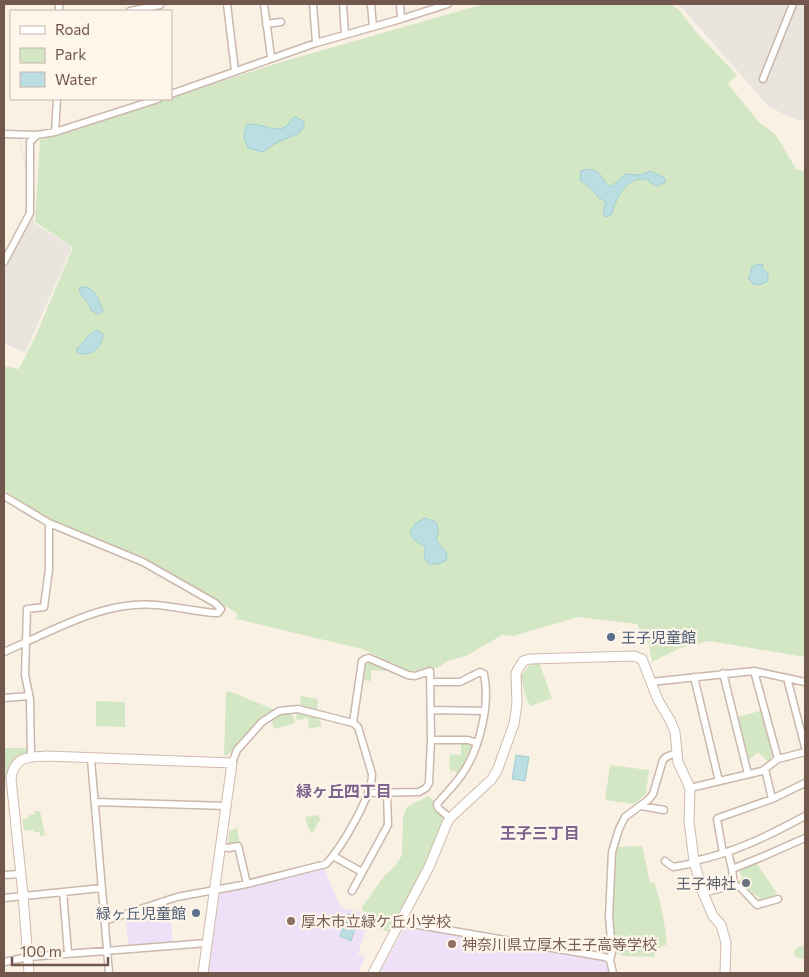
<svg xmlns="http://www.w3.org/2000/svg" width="809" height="977" font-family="Commissioner,'Noto Sans JP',sans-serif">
	<rect width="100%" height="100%" fill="#faf1e5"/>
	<path fill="#eae4df" d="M676 4H805V121L797 120 769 107 682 8Z
		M4 136H19L35 197 34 223 72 247 25 353 4 343V268L32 219 33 197 18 137Z"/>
	<path fill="#eee1f7" d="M323 865 341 908 368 914 366 928 358 954 365 957 358 973H208L220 892Z
		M169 903 173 943 129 947 125 916Z
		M407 926 605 961 609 967 610 973H379L405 927Z"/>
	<path fill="#d4e7c4" d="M484 4H671L680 11 696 32 737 75 728 84 759 122 776 135 796 169 805 172V657L709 641 680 648 652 662 649 645 637 624 578 617 513 636 502 635 468 655 448 661 437 668 413 674 415 670 411 672 362 649 236 619 237 613 145 561 50 521 4 490V366L19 369 36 335 73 247 35 222 40 140 166 99H171V97L278 63Z
		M369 662 374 663 386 669 385 671 371 670V681L362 680 364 666Z
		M532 662H539L552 698 531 706C524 698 524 686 521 676Z
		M229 691 275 710 259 722 227 756 224 755 226 693Z
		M301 696 318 699 317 709 300 707Z
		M96 701 125 702V727L96 726Z
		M763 710 774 755 768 762 758 752 748 761 738 717Z
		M300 712 318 717 322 726 309 729 308 718 297 720 296 715Z
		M289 713 293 716 295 723 274 729 272 722 275 717Z
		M461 743 471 744 472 747 464 766 458 775 454 770 452 772 449 769 450 754 461 755Z
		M4 748H27V751C22 756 15 758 11 765 7 771 8 780 4 785Z
		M610 765 649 770 646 794 634 804 605 800Z
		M428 796 435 802 447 818 426 868 390 932 368 926 370 913 362 911V907L384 876 396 865 402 855 403 817 407 807Z
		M34 811H40L45 835 40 836V832H34L33 830 24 831 22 819 29 818V815L35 814Z
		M316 815 321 818 312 834 308 827 305 817Z
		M237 828 240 844 229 846 228 843 229 831Z
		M642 846 650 882 655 884C661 904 665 924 667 944L655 950 654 957 622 956 621 954 615 953 611 915 615 847Z
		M756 863 777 893 774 895 776 898 761 902 758 899 760 898 752 893 749 889 743 888 738 883V881L742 878 739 870 740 866Z
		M805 944V959L795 957 794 950Z"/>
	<path fill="#bbdee2" stroke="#a2ced3" d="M296 117 304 122V127L299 133 274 144 263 152 248 148 244 137 246 125C261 121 274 134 285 127 288 125 291 120 293 118Z
		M584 170C602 167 599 179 611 187L626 174 640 175 651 171 664 178 666 182 657 186C652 185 648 179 643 179 625 178 615 200 612 214L606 217 603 212 606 202 599 198 593 190 580 180 581 171Z
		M763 264 762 268 768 273V281L759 285 753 284 748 278 751 273V268L755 265Z
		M81 287C96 286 97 299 103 309L102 312 97 314 91 310C89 300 81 299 79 289Z
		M98 330 103 334C103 347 89 359 77 352L76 349C85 343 87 333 98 330Z
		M425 518 436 522C440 531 438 532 436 540L447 554 446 561 437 564H429L424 558C427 543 424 548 415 540 414 540 410 533 410 532L415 524Z
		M516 755 529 757 525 781 512 779Z
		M348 914 359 918 351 941 340 936Z"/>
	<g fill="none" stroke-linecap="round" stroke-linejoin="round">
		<g stroke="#cbb8ac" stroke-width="9">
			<path id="street" d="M59 4V11
				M227 4 235 71
				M264 4 271 57
				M313 4 316 43
				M343 4 345 35
				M371 4 373 27
				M400 4 401 19
				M130 11 160 5
				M266 24 281 22
				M763 79 793 4
				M171 94 316 43 401 19 448 4
				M55 132 57 99
				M4 134 37 135 55 132 158 99
				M4 262 30 213V142L37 135
				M4 496 49 523 143 562 215 603 221 609 218 613H214C195 611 176 607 157 605 109 601 68 623 26 642L25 675 30 699 31 757
				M4 652 26 642 27 609 44 607 49 569V523
				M754 671 778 759
				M723 673 748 774
				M694 677 719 781
				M787 678 805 747
				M431 682H460L480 672 484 674C490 702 481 743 466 768 459 781 446 793 437 804L438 808 450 818
				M651 682 754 671 805 682
				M4 698 29 696
				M431 710 485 711
				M353 723 362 661 365 659 369 658 408 675 415 676 430 671 431 740 429 783 426 788 419 792 368 793
				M431 740H468L477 743
				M91 759 109 973
				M765 769 772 799
				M690 788 762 771 778 759 805 752
				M95 802 227 806
				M641 806 664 810
				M220 847 229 848 238 846 247 884
				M728 852 732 869 762 857 805 838
				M723 853 717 819 718 818 772 799 805 783
				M333 856 362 872
				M665 861 673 867 695 863
				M694 861C734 853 770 835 805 816
				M4 875 21 874
				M734 885 741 888 757 905 778 899
				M352 891 388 825 387 793
				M63 892 68 953
				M703 893 734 885 732 869
				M4 898 102 888
				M104 921 177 897 247 884 326 864C342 847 372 796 372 774L358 727 353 723 298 709 279 711 262 722 237 750 232 763
				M401 922 605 957 610 960
				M4 962 28 957 207 943
				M613 973 610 960 612 952 609 917 612 852 619 829 625 817 648 800 653 794 663 760 666 757 676 753"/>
		</g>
		<g stroke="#d0baac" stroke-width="11">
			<path id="secondary" d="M29 973 23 895 11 778C15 756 28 757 47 756L232 763 203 973
				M373 973 429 867 447 823 450 818 491 780 497 771 514 724 517 704 516 673 523 661 530 659 634 656 642 659 658 700 670 720 675 732 678 762 690 788 689 821 694 861 703 893 713 916 721 925 726 943 725 973"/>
		</g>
		<use href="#street" stroke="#fff" stroke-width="6"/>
		<use href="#secondary" stroke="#fff" stroke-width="9"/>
	</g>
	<g fill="#5c6f8a" stroke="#fef5eb" stroke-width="2">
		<circle cx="611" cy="637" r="5"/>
		<circle cx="196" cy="913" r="5"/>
	</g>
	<circle fill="#6b7280" stroke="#fef5eb" stroke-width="2" cx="746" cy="883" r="5"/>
	<g fill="#8d6e63" stroke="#fef5eb" stroke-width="2">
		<circle cx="291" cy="921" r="5"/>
		<circle cx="452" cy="944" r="5"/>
	</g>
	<g text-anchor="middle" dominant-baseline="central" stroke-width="4.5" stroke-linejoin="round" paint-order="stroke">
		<g font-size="15" fill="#4e5e75" stroke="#fef5eb" text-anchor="start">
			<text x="621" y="637">王子児童館</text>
			<text x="186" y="913" text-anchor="end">緑ヶ丘児童館</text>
		</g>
		<g font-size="15" fill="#5b616d" stroke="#fef5eb" text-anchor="end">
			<text x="736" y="883">王子神社</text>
		</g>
		<g font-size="15" fill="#785e54" stroke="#fef5eb" text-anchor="start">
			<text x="301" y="921">厚木市立緑ケ丘小学校</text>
			<text x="462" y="944">神奈川県立厚木王子高等学校</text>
		</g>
		<g font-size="16" font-weight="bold" fill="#7d648d" stroke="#fef5eb">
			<text x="344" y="790">緑ヶ丘四丁目</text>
			<text x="540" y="832">王子三丁目</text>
		</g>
	</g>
	<rect width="809" height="977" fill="none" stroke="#71574c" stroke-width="10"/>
	<rect x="10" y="10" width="162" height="90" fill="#fef5eb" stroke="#c6b6ab"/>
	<rect x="20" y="26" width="25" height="8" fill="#ffffff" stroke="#c6b6ab"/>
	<text x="55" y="35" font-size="15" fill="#71574c">Road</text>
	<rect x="20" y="48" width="25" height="15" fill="#d4e7c4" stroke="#c6b6ab"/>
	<text x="55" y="60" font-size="15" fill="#71574c">Park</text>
	<rect x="20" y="72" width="25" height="15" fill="#bbdee2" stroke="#c6b6ab"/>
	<text x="55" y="85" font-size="15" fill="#71574c">Water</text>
	<path d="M12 957v8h96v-8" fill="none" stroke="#71574c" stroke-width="2.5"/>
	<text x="20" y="957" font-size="15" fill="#71574c" stroke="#fef5eb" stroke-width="4" paint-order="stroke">100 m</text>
</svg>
